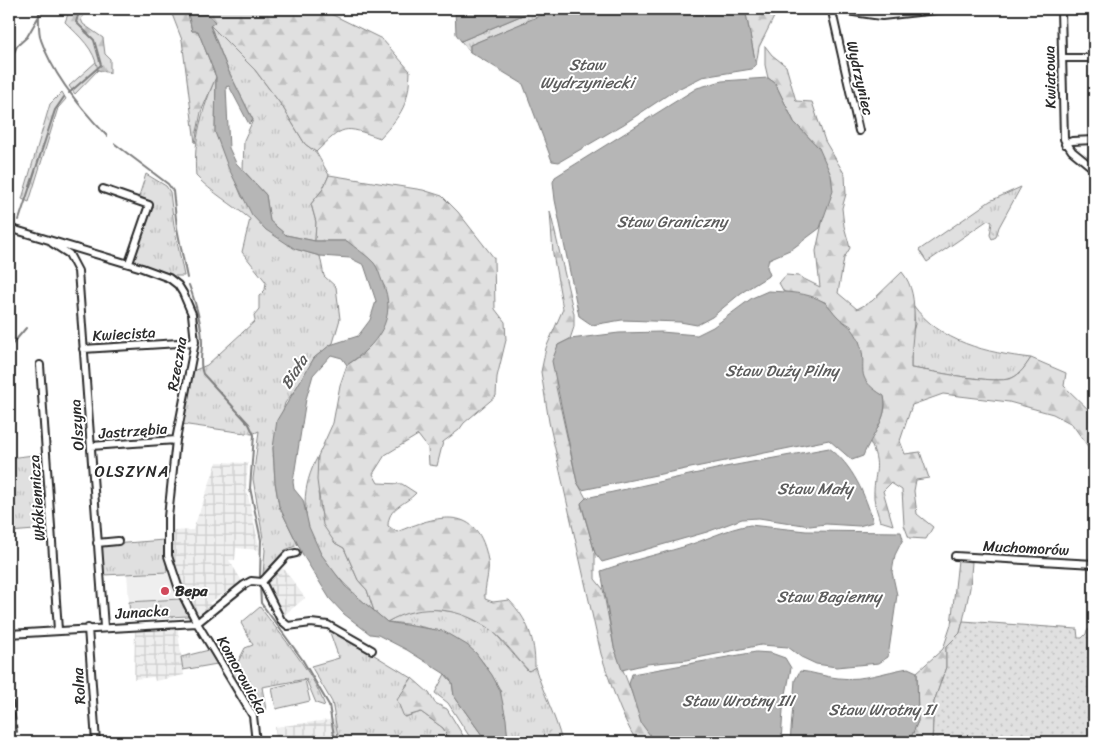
<svg xmlns="http://www.w3.org/2000/svg" width="1103" height="751" font-family="Sriracha,sans-serif">
	<defs>
		<pattern id="industrial-grid" width="8" height="8" patternUnits="userSpaceOnUse" patternTransform="scale(1.25)"><rect width="8" height="8" fill="#efefef"/><path d="M0 4h8M4 0v8" fill="none" stroke="#cdcdcd"/></pattern>
		<pattern id="grass-tufts" width="24" height="20" patternUnits="userSpaceOnUse" patternTransform="scale(1.25)"><rect width="24" height="20" fill="#e0e0e0"/><path d="M3 7l-1-3M5 7V3M7 7l1-3M15 17l-1-3M17 17v-4M19 17l1-3" fill="none" stroke="#c0c0c0"/></pattern>
		<pattern id="forest-firs" width="22" height="20" patternUnits="userSpaceOnUse" patternTransform="scale(1.25)"><rect width="22" height="20" fill="#e0e0e0"/><path d="M5 1l3.5 6h-7zM16 11l3.5 6h-7z" fill="#c0c0c0"/></pattern>
		<pattern id="garden-dots" width="8" height="8" patternUnits="userSpaceOnUse" patternTransform="scale(1.25)"><rect width="8" height="8" fill="#e0e0e0"/><path d="M2 2h.1M6 6h.1" fill="none" stroke="#c0c0c0" stroke-width="1.8" stroke-linecap="round"/></pattern>
	</defs>
	<rect width="100%" height="100%" fill="#fff"/>
	<filter id="ink" filterUnits="userSpaceOnUse"><feTurbulence type="fractalNoise" baseFrequency=".02" numOctaves="2"/><feDisplacementMap in="SourceGraphic" scale="10" xChannelSelector="R" yChannelSelector="G"/><feConvolveMatrix kernelMatrix="1 2 1 2 8 2 1 2 1" color-interpolation-filters="sRGB"/></filter>
	<g filter="url(#ink)">
		<path fill="#efefef" d="M167 572 180 599 129 602 127 573Z"/>
		<path fill="url(#industrial-grid)" d="M217 462 248 463 246 487 260 550 236 548 235 560H229L242 581 240 585 231 593 229 590 209 603 213 608 197 617 175 572 170 556V531L193 530Z
			M279 567 285 570 305 598 283 616 279 612 266 581Z
			M177 625 184 675 155 681 154 677 134 679 135 630Z
			M336 719 339 742H276L275 727Z"/>
		<path fill="url(#grass-tufts)" stroke="#868686" d="M537 9H558L470 45V52L461 41Z
			M210 25 255 70 282 106 305 144 316 152 329 175 323 189 311 204 316 222 315 241 286 235 270 221 266 195 243 170 244 140 253 120 228 70Z
			M97 61 98 70 75 94 69 86Z
			M216 77 215 132 242 197 295 249 320 256 324 276 336 287 340 319 333 343 314 358 304 378 285 403 273 448 275 482 279 506 298 545 285 550 263 574 265 550 253 479 259 431 252 434 181 424 193 371 207 365 255 321 254 315 259 309V296L265 290 266 282 242 252 250 219C232 204 212 193 196 176 193 140 202 110 216 77Z
			M62 92 66 99 58 108 29 202 22 199 50 104Z
			M146 174 166 186 170 192 174 226 184 276H171L132 262 151 202 139 196Z
			M1021 187 999 227 996 237 992 239 990 235 992 222 988 220 927 262 919 250 990 201Z
			M913 305C940 342 987 353 1031 358 1026 365 1021 374 1012 378 995 385 933 371 911 368V339L915 324Z
			M42 454 48 529 9 532V458Z
			M318 456 319 507 335 543 344 548 358 580 367 590 374 611C325 570 283 521 318 456Z
			M164 540 167 572 103 575 101 545Z
			M180 599 188 616 130 619 129 602Z
			M260 607C283 638 312 670 325 706L316 703 306 679 262 687 266 710 257 717 226 666 238 662 245 648 253 645 241 623Z
			M426 608 462 613 493 631 528 671 535 667C543 693 556 716 562 742H508C501 661 469 628 387 622L401 614Z
			M328 627 412 678 406 685 405 717 421 712 443 728 448 737 447 742H339L332 702 311 666 339 658Z
			M209 650 217 664 183 670 181 657Z
			M445 674 452 682 454 696 487 742H473L448 703 435 693Z"/>
		<path fill="url(#forest-firs)" stroke="#868686" d="M70 9H89L81 19 83 24 103 38 105 54 110 59V73L98 70C94 48 80 37 65 22Z
			M170 9H187L192 31H198L216 77 201 112 195 143 182 40Z
			M203 9H328L327 12 382 39 410 71C409 104 402 114 380 138 343 125 344 125 316 152L305 144 282 106 255 70 210 25 215 22Z
			M745 9H768L774 17 759 47 756 65Z
			M765 46 772 55 786 66 796 101 812 102 825 141 845 175 846 194 842 208 844 226 850 248 844 258 838 293 857 309 872 301 902 272C923 297 910 339 911 368 933 371 995 385 1012 378 1021 374 1026 365 1031 358L1066 373 1064 386 1094 415V455L1072 424 1053 414 1009 402 943 394 912 405 900 441 905 454 920 452 929 478 916 480 914 491 917 514 933 527 926 539 909 538 904 525 902 490 891 483 883 491 893 525 880 521C878 514 875 506 874 498 873 472 883 467 869 440 878 427 888 414 884 397L870 388 863 379 861 362 851 326 838 318 825 302 807 296 784 292 779 283 786 275 798 276 820 287 816 251 824 214 819 148 794 122 775 83 768 78 765 65Z
			M329 175 423 190 442 196 458 212 494 258 495 309 505 322 506 340 497 377 496 396 464 423 459 430 443 442 437 466 429 465 428 448 418 435 385 455 373 474 378 483 402 484 416 493C405 505 388 507 388 526L397 532C437 515 479 503 488 561 490 574 484 586 485 599L493 602 509 600C528 620 535 639 535 667L529 671C516 658 506 642 492 631 461 607 421 602 387 622L374 611 367 590 358 580 344 548 335 543 323 525 317 480 318 456 333 423 340 385 347 365 362 355 385 287 347 241H315L316 222 311 204 323 189Z
			M550 211 574 314V327L570 339 558 345 556 387 577 482 586 498 581 504 595 553V579L603 589 614 647 635 701 655 742H637C620 714 611 685 601 654L549 422 541 372 546 348 563 309 553 254Z
			M958 560 972 562 970 588 963 621 960 633 946 647V667L934 702 932 742H909L918 721 917 672 943 649 951 625Z
			M412 678 429 693 435 703 447 709 467 742H447L448 737 443 728 421 712 404 717 397 700Z"/>
		<path fill="#e0e0e0" stroke="#868686" d="M305 680 310 701 276 709 272 688Z"/>
		<path fill="url(#garden-dots)" stroke="#868686" d="M963 621 1077 629 1078 638H1082L1086 634 1087 630H1094V742H932L934 702 946 667V647L960 633Z"/>
		<path fill="#b6b6b6" stroke="#7e7e7e" d="M187 9H203L215 22 210 26 228 70 253 120 249 124 229 86 226 87 229 148 236 163 266 195 270 221 286 235 315 241H347C355 248 367 255 374 263 378 268 380 276 382 281 399 318 377 345 347 365L342 358 331 355 313 375 306 399 293 482 294 489 303 500 309 527 321 554 345 586 387 622 443 631 467 645 476 653 492 675 500 690 506 719 508 742H487L454 696 452 682 445 674 407 650 378 635 370 634 344 614 330 599 304 557 279 506 275 482 273 448 277 420 314 358 330 345 358 336 370 320 376 301 364 265 350 258 320 256 295 249 266 230 252 215 228 167 215 132 216 77 198 31H192Z
			M455 9H537L461 41 456 34Z
			M556 9H745L756 65 752 69 702 77 672 92 624 124 559 162 552 161 523 84 470 52V45Z
			M768 78 775 83 794 122 819 148 831 175 833 191 820 228 792 249 769 259 767 267 770 275 741 293 712 317 697 325 680 322 622 320 592 325 579 316 555 200 553 182 555 177 697 88 722 81Z
			M768 291C785 292 808 292 824 302 829 305 833 312 837 316 847 326 853 326 859 341 870 370 850 375 884 396 889 418 871 436 863 456L852 460 829 440 582 490 577 482 554 371 552 361 558 345 570 339 619 333 661 332 697 335 713 327 752 298Z
			M829 448C852 464 866 496 873 522L859 526 826 524 810 526 759 518 742 519 707 532 602 562 595 553 581 503 586 498 725 467Z
			M750 525 806 531 901 532 903 539 895 555 892 572 897 595 888 657 879 663 836 667 816 664 801 657 788 647 761 645 687 660 647 664 622 670 614 647 601 571C628 561 656 555 683 547 706 540 726 529 750 525Z
			M756 652 771 653 785 658 791 668 783 710 781 742H655L641 723 629 684 632 674Z
			M908 668 917 672 918 721 909 742H790L795 680 800 671C813 672 825 677 838 678 863 681 884 672 908 668Z"/>
		<g fill="none" stroke-linecap="round" stroke-linejoin="round">
			<path stroke="#7e7e7e" stroke-width="2" d="M39 12C39 21 38 31 41 40 53 75 82 110 107 136
				M9 63 17 46 27 37 43 9
				M69 93 101 65 94 40 76 22 80 9
				M115 144 168 184 173 191 177 228 187 278
				M19 220 55 110 64 97
				M189 285C196 304 202 323 202 343 202 354 199 363 203 374L249 424 254 435 250 488 261 540 260 577
				M9 348 26 328
				M260 585 261 603 302 659 329 705 335 742"/>
			<g stroke="#2b2b2b" stroke-width="10">
				<path id="minor" d="M873 9 874 15 882 16 945 9
					M1061 9 1064 139 1072 151 1094 169
					M1062 58H1094
					M859 131 833 16 835 11 840 10 874 15
					M1065 144 1072 141 1094 140
					M103 189 149 205 129 263
					M9 228 142 268 169 278 178 285 183 293 192 314 195 342 176 440 168 517V556L178 586 197 623 253 716 256 742
					M52 243 69 254 78 271 104 627
					M83 349 195 342
					M40 365 58 630
					M91 446 176 440
					M97 543 118 541
					M955 556 1094 564
					M262 582 281 620 288 626 311 623 328 625 372 650
					M88 628 96 742
					M9 634 197 623 244 585 251 581 262 582 287 555 296 553"/>
			</g>
			<use href="#minor" stroke="#fff" stroke-width="6"/>
			<path stroke="#2b2b2b" stroke-width="2" stroke-dasharray="8 4" stroke-linecap="butt" d="M9 665 18 742"/>
		</g>
	</g>
	<circle fill="#d1495b" stroke="#fff" stroke-width="2" cx="165" cy="591" r="5"/>
	<g text-anchor="middle" dominant-baseline="central" stroke-width="4" stroke-linejoin="round" paint-order="stroke">
		<g font-size="15" fill="#2b2b2b" stroke="#fff">
			<text transform="translate(1050 77) rotate(-91)">Kwiatowa</text>
			<text transform="translate(860 78) rotate(77)">Wydrzyniec</text>
			<text transform="translate(124 334) rotate(-3)">Kwiecista</text>
			<text transform="translate(177 364) rotate(-80)">Rzeczna</text>
			<text transform="translate(77 425) rotate(-94)">Olszyna</text>
			<text transform="translate(133 431) rotate(-4)">Jastrzębia</text>
			<text transform="translate(37 498) rotate(-94)">Włókiennicza</text>
			<text transform="translate(1026 548) rotate(3)">Muchomorów</text>
			<text transform="translate(142 612) rotate(-4)">Junacka</text>
			<text transform="translate(242 675) rotate(61)">Komorowicka</text>
			<text transform="translate(79 686) rotate(-94)">Rolna</text>
		</g>
		<g font-size="15" font-weight="bold" fill="#2b2b2b" stroke="#fff" text-anchor="start">
			<text x="175" y="591">Bepa</text>
		</g>
		<g font-size="16" font-style="italic" fill="#5c5c5c" stroke="#fff">
			<text x="587" y="64">Staw<tspan x="587" dy="18">Wydrzyniecki</tspan></text>
			<text x="672" y="221">Staw Graniczny</text>
			<text x="782" y="370">Staw Duży Pilny</text>
			<text transform="translate(294 372) rotate(-58)">Biała</text>
			<text x="815" y="488">Staw Mały</text>
			<text x="829" y="596">Staw Bagienny</text>
			<text x="738" y="700">Staw Wrotny III</text>
			<text x="882" y="709">Staw Wrotny II</text>
		</g>
		<g font-size="16" letter-spacing="1" fill="#2b2b2b" stroke="#fff">
			<text x="132" y="471">OLSZYNA</text>
		</g>
	</g>
	<rect width="1103" height="751" fill="none" stroke="#fff" stroke-width="30"/>
	<rect x="15" y="15" width="1073" height="721" fill="none" stroke="#2b2b2b" stroke-width="2" filter="url(#ink)"/>
</svg>
